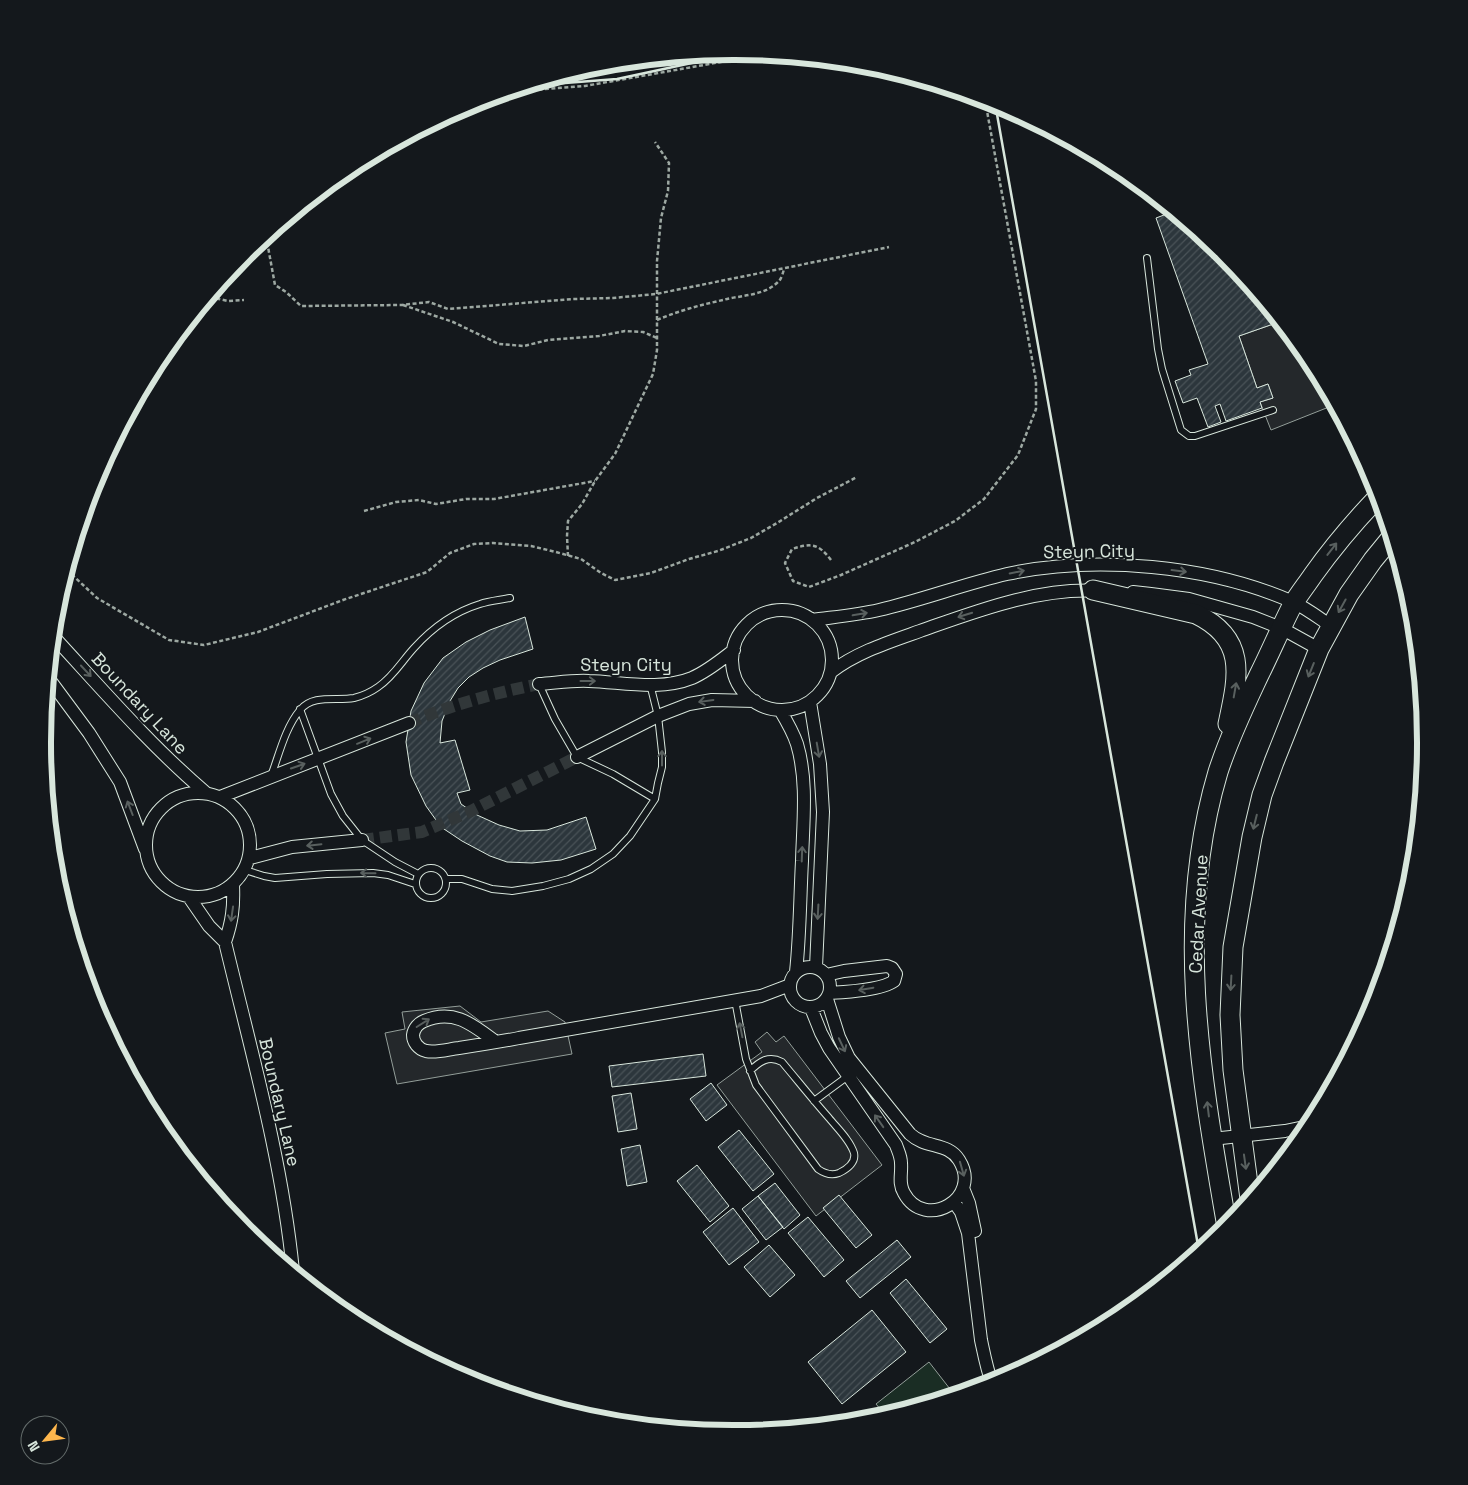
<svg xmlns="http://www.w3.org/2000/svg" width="1468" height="1485" font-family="'Space Grotesk',sans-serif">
	<defs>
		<pattern id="building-hatch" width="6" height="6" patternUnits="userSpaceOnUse" patternTransform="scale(1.25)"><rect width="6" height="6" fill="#2c363c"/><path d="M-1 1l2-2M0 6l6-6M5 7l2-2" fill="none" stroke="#4a5358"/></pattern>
	</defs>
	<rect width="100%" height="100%" fill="#14181c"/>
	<path fill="#1a2d24" stroke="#939e99" d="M929 1362 950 1389 936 1400 886 1416 876 1404Z"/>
	<path fill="#24282b" stroke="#939e99" d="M1279 322 1309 359 1334 405 1271 430 1260 402 1273 398 1268 384 1257 388 1239 336Z
		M460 1006 481 1022 548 1011 565 1022 572 1054 397 1084 385 1033 405 1029 402 1012Z
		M767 1032 776 1042 784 1036 882 1165 816 1216 717 1085 762 1052 755 1042Z"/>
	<path fill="url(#building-hatch)" stroke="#d8e6dc" d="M1172 212 1223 254 1279 322 1239 336 1257 388 1268 384 1273 398 1260 402 1262 408 1226 421 1220 404 1215 406 1221 422 1208 427 1197 398 1183 403 1175 381 1191 375 1189 370 1208 364 1156 218Z
		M525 617 533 649 500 660 483 668 469 677 458 688 450 701 442 721 440 743 455 740 470 790 457 793 461 804 477 815 499 825 520 831 547 830 586 817 596 849 561 860 532 863 507 862 490 856 462 841 441 827 426 806 411 775 406 742 411 711 424 683 443 658 466 642 490 630Z
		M703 1054 706 1076 612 1087 609 1066Z
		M711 1083 727 1105 706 1121 690 1099Z
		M631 1093 637 1129 618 1132 612 1096Z
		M739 1130 774 1174 753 1191 718 1147Z
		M640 1145 647 1182 627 1186 621 1149Z
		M697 1165 729 1206 710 1222 677 1181Z
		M775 1183 800 1215 784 1229 758 1196Z
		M839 1195 872 1235 856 1248 823 1208Z
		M758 1196 783 1227 766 1240 742 1209Z
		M733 1208 759 1242 729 1265 703 1232Z
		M808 1217 844 1260 824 1277 788 1233Z
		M897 1240 911 1257 860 1298 846 1281Z
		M769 1245 795 1275 770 1297 744 1267Z
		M906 1279 947 1329 930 1343 890 1293Z
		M872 1310 906 1352 842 1404 808 1362Z"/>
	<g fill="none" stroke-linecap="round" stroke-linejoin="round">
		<path stroke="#313739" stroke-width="12" stroke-dasharray="12 6" stroke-linecap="butt" d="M409 723C450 705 495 693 539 684
			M362 840 422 832 471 811 577 757"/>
		<g stroke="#d8e6dc" stroke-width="8">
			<path id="service" d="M1147 258 1158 349 1162 369 1181 430 1189 436H1195L1273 410
				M539 684 555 719 577 757 613 774 655 799
				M300 709 331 794 343 816 362 840 395 862 418 874
				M271 776C279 755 285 728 300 710 313 694 336 701 354 698 362 696 371 692 378 687 393 677 402 661 414 648 432 628 454 612 480 604 489 601 500 600 510 598
				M416 883a15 15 0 1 1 30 0a15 15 0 1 1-30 0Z
				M245 870 264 876 275 878 327 874 373 873 388 875 415 884
				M446 879H462L492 889 512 891 543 886 569 879 591 869 613 854 630 836 655 799 658 783 662 767V752L658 716 650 684
				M735 1000 746 1059 756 1085 818 1169C825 1174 831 1176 839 1173 847 1169 856 1162 854 1153 850 1140 837 1128 829 1118 813 1100 798 1081 782 1062 769 1055 760 1061 750 1071
				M814 1101 848 1076"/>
		</g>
		<g stroke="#d8e6dc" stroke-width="14">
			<path id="minor" d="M1133 592 1151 594 1189 599 1253 617 1281 628 1319 649
				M732 660a50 50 0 1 1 100 0a50 50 0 1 1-100 0Z
				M812 620C834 617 857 615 879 610 922 600 964 584 1007 574 1096 555 1209 565 1293 602 1306 608 1319 618 1331 626
				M53 636C102 689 150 745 205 792
				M831 672C857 652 889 642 920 631 977 611 1039 587 1100 591
				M49 679 89 733 120 782 145 849
				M539 684C555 683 573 680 589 681 622 682 660 691 692 678 708 671 721 660 734 650
				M810 702 820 764 823 812 816 967
				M780 710C786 720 793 732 797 744 808 781 803 823 802 861 800 898 800 935 796 972
				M577 757 658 716 689 704 712 700 755 701
				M146 845a52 52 0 1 1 104 0a52 52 0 1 1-104 0Z
				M220 797 409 723
				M250 858 292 847 362 840
				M189 897 209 926 225 942C251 1051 282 1159 293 1271
				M225 942C232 922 234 907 233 885
				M790 987a20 20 0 1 1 40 0a20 20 0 1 1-40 0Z
				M826 975 844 971 887 966 892 968 896 974 894 981C882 990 845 992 830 993
				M811 1008 821 1033 829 1048 896 1145C898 1151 901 1156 901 1163 902 1174 898 1183 904 1193 925 1232 983 1198 959 1160 948 1142 926 1149 910 1134L849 1058 839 1037 827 999
				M496 1042C473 1025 454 1008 424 1021 419 1023 414 1028 413 1035 413 1042 418 1049 426 1051 437 1053 449 1049 459 1048 479 1045 499 1042 519 1038 600 1024 681 1010 761 996L790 985
				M1212 1139 1285 1131 1309 1126
				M963 1188 969 1203 975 1231
				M954 1202 961 1212 968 1233 981 1340C984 1354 987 1370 992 1383"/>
		</g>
		<g stroke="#d8e6dc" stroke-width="21">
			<path id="secondary" d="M1093 590 1196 614C1248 639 1238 677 1228 724
				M1250 1199 1233 1070 1230 1015 1233 947 1252 837 1262 795 1274 762 1319 649 1349 594 1373 560 1391 538
				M1227 1227C1201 1076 1173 923 1218 772 1229 738 1244 707 1259 675 1271 651 1281 627 1293 604 1299 594 1307 584 1313 575 1333 547 1355 521 1379 496"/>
		</g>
		<path stroke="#9da8a2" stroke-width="2.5" stroke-dasharray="4 2.5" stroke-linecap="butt" d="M506 92 585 86 766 54
			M266 236 275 285 286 292 301 306 402 305 429 302 448 309 573 299 613 298 656 294 889 247
			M210 297 228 301 244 300
			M403 305 453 322 499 344 524 346 548 340 599 336 625 331 643 332 657 338
			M657 320C678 311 700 305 723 300 741 295 764 296 778 282 781 280 783 273 784 269
			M364 511 396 502 419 500 436 504 466 499H494L595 481
			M568 556 567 536 568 521 582 504 595 481 615 454 653 374 657 350V261L661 218 668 191 669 163 655 142
			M831 560C818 543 811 543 792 549L785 563 793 581 809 587 841 575 915 542 955 521 984 499 1018 455 1036 409V381L985 100
			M67 570 97 598 169 640 204 645 258 632 343 600 427 572 450 553 474 544 493 543 531 546 556 552 581 559 601 573 615 580 651 573 689 559 718 551 751 538 777 523 817 498 857 477"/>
		<use href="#service" stroke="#14181c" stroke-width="6"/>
		<use href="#minor" stroke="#14181c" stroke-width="12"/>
		<use href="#secondary" stroke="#14181c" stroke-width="19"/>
		<path stroke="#d8e6dc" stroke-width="2.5" d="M526 86 617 79 743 52
			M995 103 1199 1251"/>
	</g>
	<defs><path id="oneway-shaft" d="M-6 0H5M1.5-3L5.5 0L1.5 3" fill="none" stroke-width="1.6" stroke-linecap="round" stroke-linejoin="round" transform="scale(1.25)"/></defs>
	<g stroke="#59605f">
		<use href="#oneway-shaft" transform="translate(1332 549) rotate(-52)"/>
		<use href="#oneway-shaft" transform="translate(1179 571) rotate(7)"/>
		<use href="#oneway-shaft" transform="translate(1017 572) rotate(-11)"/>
		<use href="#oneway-shaft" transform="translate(1342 606) rotate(119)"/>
		<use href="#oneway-shaft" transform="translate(860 614) rotate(-10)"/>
		<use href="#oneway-shaft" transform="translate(965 615) rotate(163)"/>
		<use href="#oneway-shaft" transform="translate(1311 670) rotate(112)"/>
		<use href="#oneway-shaft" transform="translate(86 671) rotate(47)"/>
		<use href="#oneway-shaft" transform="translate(588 681)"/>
		<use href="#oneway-shaft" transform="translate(1235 690) rotate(-80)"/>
		<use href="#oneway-shaft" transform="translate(706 701) rotate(172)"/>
		<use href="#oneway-shaft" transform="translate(364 741) rotate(-22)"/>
		<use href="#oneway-shaft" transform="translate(818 750) rotate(80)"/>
		<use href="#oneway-shaft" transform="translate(662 758) rotate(-90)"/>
		<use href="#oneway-shaft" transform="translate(298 766) rotate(-19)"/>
		<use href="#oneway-shaft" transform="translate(130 808) rotate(-111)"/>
		<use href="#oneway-shaft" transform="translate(1255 822) rotate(104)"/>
		<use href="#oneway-shaft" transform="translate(314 845) rotate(174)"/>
		<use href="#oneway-shaft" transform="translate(802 854) rotate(-88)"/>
		<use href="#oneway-shaft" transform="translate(368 873) rotate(-179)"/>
		<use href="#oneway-shaft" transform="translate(818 912) rotate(93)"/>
		<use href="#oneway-shaft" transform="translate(232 914) rotate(98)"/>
		<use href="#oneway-shaft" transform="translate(1231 983) rotate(93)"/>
		<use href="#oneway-shaft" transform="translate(866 989) rotate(170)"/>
		<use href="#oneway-shaft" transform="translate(423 1023) rotate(-32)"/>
		<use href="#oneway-shaft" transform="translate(741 1030) rotate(-101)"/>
		<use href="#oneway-shaft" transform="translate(842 1045) rotate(65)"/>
		<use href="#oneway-shaft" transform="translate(1208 1109) rotate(-97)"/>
		<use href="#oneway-shaft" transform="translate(879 1121) rotate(-125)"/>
		<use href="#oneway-shaft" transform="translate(1245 1162) rotate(82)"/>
		<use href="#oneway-shaft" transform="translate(962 1169) rotate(74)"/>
	</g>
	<g text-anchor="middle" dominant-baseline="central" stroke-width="4" stroke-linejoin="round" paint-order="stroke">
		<g font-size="18" fill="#d8e6dc" stroke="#14181c">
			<text transform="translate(1089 551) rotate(-1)">Steyn City</text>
			<text x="626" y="664">Steyn City</text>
			<text transform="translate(140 703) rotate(47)">Boundary Lane</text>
			<text transform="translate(1198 914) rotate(-87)">Cedar Avenue</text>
			<text transform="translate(280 1102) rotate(77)">Boundary Lane</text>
		</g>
	</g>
	<path d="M0 0H1468V1485H0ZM733 60H735A682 682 0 0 1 1417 742V743A682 682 0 0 1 735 1425H733A682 682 0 0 1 51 743V742A682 682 0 0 1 733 60Z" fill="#14181c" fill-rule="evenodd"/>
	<path fill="none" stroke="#d8e6dc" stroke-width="6" d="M733 60H735A682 682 0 0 1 1417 742V743A682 682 0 0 1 735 1425H733A682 682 0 0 1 51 743V742A682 682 0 0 1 733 60Z"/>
	<g transform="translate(45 1440) rotate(241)"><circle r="24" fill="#14181c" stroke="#626a69"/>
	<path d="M0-4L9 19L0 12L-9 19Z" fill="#ffb74d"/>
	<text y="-8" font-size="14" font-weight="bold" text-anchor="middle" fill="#d8e6dc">N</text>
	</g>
</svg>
